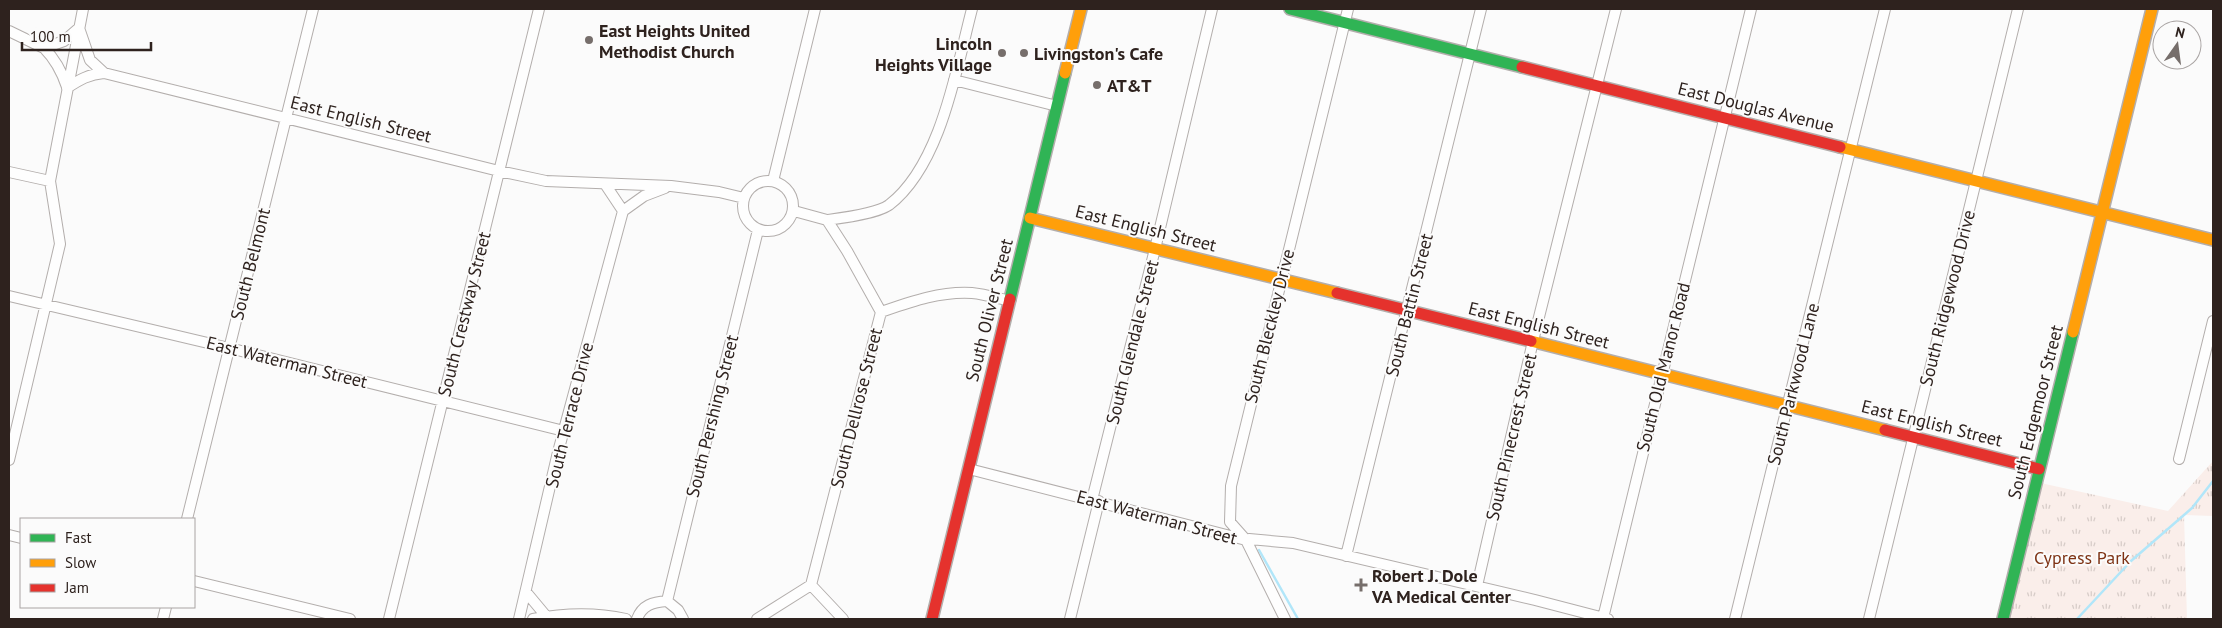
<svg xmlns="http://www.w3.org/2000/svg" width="2222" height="628" font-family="'PT Sans',sans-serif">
	<defs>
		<pattern id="grass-tufts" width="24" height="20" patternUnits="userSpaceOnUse" patternTransform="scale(1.25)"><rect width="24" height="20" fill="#faeeea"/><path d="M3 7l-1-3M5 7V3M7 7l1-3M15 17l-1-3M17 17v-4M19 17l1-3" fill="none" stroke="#d7ccc8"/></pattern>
	</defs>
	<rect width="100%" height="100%" fill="#fbfbfb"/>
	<path fill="url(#grass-tufts)" d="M2213 461V516L2184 515 2187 619H2004L2036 482 2168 511Z"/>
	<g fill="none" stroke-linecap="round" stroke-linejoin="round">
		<path stroke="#b1e6f9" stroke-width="2.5" d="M1259 550 1298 619
			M2077 619 2131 561 2192 508 2213 481"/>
		<g stroke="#b3aeac" stroke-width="12">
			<path id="street" d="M79 28 90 60 104 73 499 171 546 181 671 186 719 192 744 198
				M9 31 44 48 64 41 79 28
				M44 48C56 60 62 72 67 87
				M954 80 1057 106
				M67 88C79 80 89 74 104 73
				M9 172 50 181
				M743 206a25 25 0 1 1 50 0a25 25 0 1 1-50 0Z
				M773 181 815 9
				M605 184 623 211 644 196 665 188
				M794 211 827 220
				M9 296 229 348 564 431
				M881 312C910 302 940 291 972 293 984 294 997 298 1010 301
				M2179 459 2213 321
				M9 460 60 244 50 181 83 9
				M969 469 1246 540 1249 539 1293 543 1535 600 1608 619
				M1092 500 1155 249 1212 9
				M187 519 313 9
				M9 535 21 538
				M1346 556 1481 9
				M194 581 350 619
				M811 585 843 619
				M1477 586 1533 341 1616 9
				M526 592 546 616
				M667 601 758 230
				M1603 618 1751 9
				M163 619 166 607
				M389 619 539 9
				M519 619 558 452 623 211
				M533 619C564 613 595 612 626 619
				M637 619C642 605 653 602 667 601L678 610 683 619
				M757 619 811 585 881 312 847 251 827 220C842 218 876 214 889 205 941 165 956 70 972 9
				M1070 619 1099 501
				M1285 619 1246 540 1230 522 1231 486 1348 9
				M1735 619 1885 9
				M1869 619 2018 9"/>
		</g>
		<g stroke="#b3aeac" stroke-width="14">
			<path id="fast" d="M1290 9 1522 67
				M1010 299 1065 73
				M2003 619 2073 332"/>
		</g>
		<g stroke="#b3aeac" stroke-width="14">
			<path id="slow" d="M1065 73 1081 9
				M1840 147 2213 240
				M1030 218 1337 293
				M2073 332 2152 9
				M1531 341 1885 430"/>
		</g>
		<g stroke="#b3aeac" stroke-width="14">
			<path id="jam" d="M1522 67 1840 147
				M1337 293 1531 341
				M1885 430 2039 469
				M932 619 1010 299"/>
		</g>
		<use href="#street" stroke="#fefefe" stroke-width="10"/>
		<use href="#fast" stroke="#30b455" stroke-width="11"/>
		<use href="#slow" stroke="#ff9f0a" stroke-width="11"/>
		<use href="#jam" stroke="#e5322d" stroke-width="11"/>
	</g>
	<g fill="#766e6b" stroke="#fbfbfb" stroke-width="2">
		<circle cx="589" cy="40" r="5"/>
		<circle cx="1002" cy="53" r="5"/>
		<circle cx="1024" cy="53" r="5"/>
		<circle cx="1097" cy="85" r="5"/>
		<path d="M1358.5 577.5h5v5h5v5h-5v5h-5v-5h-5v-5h5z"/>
	</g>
	<g text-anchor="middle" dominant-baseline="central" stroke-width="4" stroke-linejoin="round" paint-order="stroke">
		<g font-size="18" font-weight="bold" fill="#2e221e" stroke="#fbfbfb" text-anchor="start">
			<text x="599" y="30">East Heights United<tspan x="599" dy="21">Methodist Church</tspan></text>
			<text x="992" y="43" text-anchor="end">Lincoln<tspan x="992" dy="21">Heights Village</tspan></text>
			<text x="1034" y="53">Livingston's Cafe</text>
			<text x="1107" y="85">AT&amp;T</text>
			<text x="1372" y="575">Robert J. Dole<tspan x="1372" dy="21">VA Medical Center</tspan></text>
		</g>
		<g font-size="18" fill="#2e221e" stroke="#fbfbfb">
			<text transform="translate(1756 107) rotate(14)">East Douglas Avenue</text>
			<text transform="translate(361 119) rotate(14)">East English Street</text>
			<text transform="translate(1146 228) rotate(14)">East English Street</text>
			<text transform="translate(250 264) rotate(-76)">South Belmont</text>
			<text transform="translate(1947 298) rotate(-76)">South Ridgewood Drive</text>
			<text transform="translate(1409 305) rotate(-76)">South Battin Street</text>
			<text transform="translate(989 310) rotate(-76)">South Oliver Street</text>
			<text transform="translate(464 314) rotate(-76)">South Crestway Street</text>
			<text transform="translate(1539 325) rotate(14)">East English Street</text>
			<text transform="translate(1269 326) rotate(-76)">South Bleckley Drive</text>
			<text transform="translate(1132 342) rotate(-76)">South Glendale Street</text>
			<text transform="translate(287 362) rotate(14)">East Waterman Street</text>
			<text transform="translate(1663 367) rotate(-76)">South Old Manor Road</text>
			<text transform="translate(1793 384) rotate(-76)">South Parkwood Lane</text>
			<text transform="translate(856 408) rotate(-76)">South Dellrose Street</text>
			<text transform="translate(2035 412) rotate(-76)">South Edgemoor Street</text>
			<text transform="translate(569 415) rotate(-76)">South Terrace Drive</text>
			<text transform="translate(712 416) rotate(-76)">South Pershing Street</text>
			<text transform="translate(1932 423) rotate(14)">East English Street</text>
			<text transform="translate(1511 437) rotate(-77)">South Pinecrest Street</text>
			<text transform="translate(1157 517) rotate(15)">East Waterman Street</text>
		</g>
		<g font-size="18" fill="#7e3315" stroke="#fbfbfb">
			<text x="2082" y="557">Cypress Park</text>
		</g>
	</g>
	<rect width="2222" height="628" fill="none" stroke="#2e221e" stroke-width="20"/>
	<rect x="20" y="518" width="175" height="90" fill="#fbfbfb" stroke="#a9a4a3"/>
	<rect x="30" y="534" width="25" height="8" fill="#30b455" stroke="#a9a4a3"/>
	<text x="65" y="543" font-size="15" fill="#2e221e">Fast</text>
	<rect x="30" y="559" width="25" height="8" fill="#ff9f0a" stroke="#a9a4a3"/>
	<text x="65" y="568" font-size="15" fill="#2e221e">Slow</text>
	<rect x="30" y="584" width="25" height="8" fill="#e5322d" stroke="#a9a4a3"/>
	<text x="65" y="593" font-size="15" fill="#2e221e">Jam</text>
	<g transform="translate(2177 45) rotate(14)"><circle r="24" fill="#fbfbfb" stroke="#a9a4a3"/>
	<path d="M0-4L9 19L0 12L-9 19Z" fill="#766e6b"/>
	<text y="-8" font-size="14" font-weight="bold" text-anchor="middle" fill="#2e221e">N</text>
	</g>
	<path d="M22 42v8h129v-8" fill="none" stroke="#2e221e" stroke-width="2.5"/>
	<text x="30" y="42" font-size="15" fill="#2e221e" stroke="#fbfbfb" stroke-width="4" paint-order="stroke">100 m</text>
</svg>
